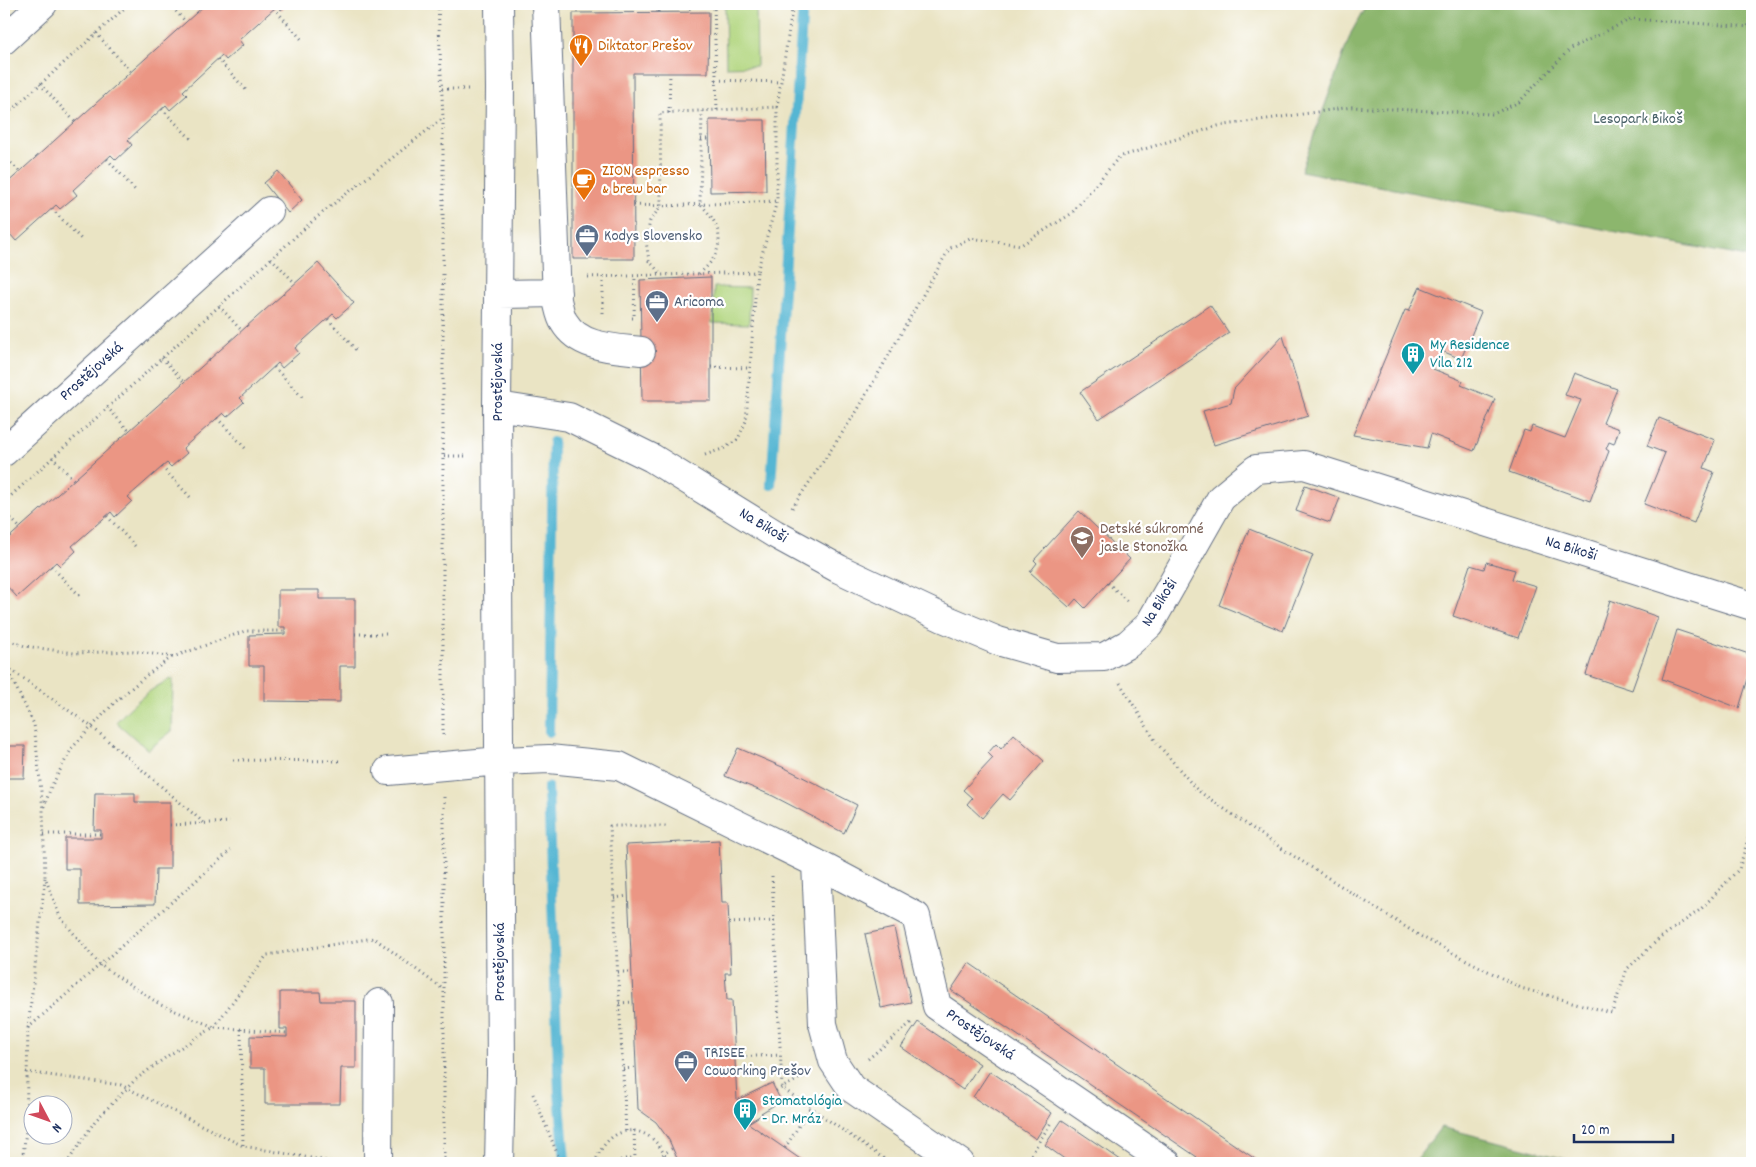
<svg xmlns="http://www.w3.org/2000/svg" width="1756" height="1167" font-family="Dekko,sans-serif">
	<rect width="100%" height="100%" fill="#fff"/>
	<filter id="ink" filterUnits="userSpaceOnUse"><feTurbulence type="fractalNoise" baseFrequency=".02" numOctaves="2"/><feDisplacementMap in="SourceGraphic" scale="10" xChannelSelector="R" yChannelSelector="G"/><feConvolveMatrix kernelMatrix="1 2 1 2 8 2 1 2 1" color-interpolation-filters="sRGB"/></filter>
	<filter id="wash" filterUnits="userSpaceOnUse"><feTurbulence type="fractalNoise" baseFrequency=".0096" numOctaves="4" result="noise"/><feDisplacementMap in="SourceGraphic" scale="20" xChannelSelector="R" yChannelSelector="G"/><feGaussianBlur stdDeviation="1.12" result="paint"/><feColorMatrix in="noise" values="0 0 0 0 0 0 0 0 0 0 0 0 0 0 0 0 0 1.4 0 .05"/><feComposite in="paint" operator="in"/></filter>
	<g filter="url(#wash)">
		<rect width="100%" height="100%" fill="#eae4c4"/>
		<path fill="#b1d57e" stroke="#66826e" d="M725 4H756L757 66 726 67Z
			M714 287 750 288 749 324 712 323Z
			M173 678 172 731 148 750 116 722C133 704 150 688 173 678Z"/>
		<path fill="#8cb66d" stroke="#547266" d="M1367 4H1752V258L1301 171 1351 33Z
			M1441 1127 1581 1163H1414Z"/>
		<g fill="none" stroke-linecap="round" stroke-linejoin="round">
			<path stroke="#54b6d3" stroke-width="10" d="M771 485 803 4
				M549 732 553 442
				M548 787 559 1092 565 1161"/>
		</g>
		<g id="blocks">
			<path fill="#eb9684" d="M206 4H288L281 10 277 6 239 40 243 45 226 60 222 55 183 91 187 95 170 110 166 105 128 140 132 145 116 160 111 155 73 190 77 195 60 209 56 205 16 241 4 227V186Z
				M709 12 708 73H633L634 259H573V13Z
				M709 120H765L766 191 710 192Z
				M278 171 302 200 288 213 264 183Z
				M318 263 354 303 337 318 333 314 295 348 299 353 282 368 278 363 240 398 244 402 227 417 223 413 183 448 187 453 171 467 167 463 162 467 128 497 132 501 115 517 111 512 72 546 76 551 60 566 56 562 17 597 4 583V542Z
				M711 277V401H642L640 280Z
				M1420 287 1481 312 1461 359 1442 351 1433 369 1463 381 1461 385 1495 399 1474 451 1431 434 1427 448 1353 435 1405 310 1409 311Z
				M1210 305 1229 333 1099 419 1080 392Z
				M1283 336 1308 416 1214 445 1203 411 1231 403 1234 389Z
				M1574 373 1617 389 1603 423 1619 429 1614 444 1609 442 1606 449 1609 451 1590 501 1509 472 1524 430 1530 432 1532 426 1565 438 1581 400 1565 395Z
				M1659 418 1715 440 1704 468 1714 472 1694 523 1644 504 1665 453 1647 446Z
				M1305 485 1340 498 1330 523 1296 511Z
				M1079 511 1130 559 1085 608 1076 599 1069 607 1030 572 1037 563 1034 560Z
				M1249 529 1313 555 1283 631 1219 605Z
				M1486 562 1515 570 1512 579 1536 586 1518 638 1453 616 1470 565 1484 569Z
				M278 590H319V599H355V666H340V702L264 701V666H249V635L285 634V627H278Z
				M1610 600 1658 617 1632 690 1586 675Z
				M1677 630 1752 655V666L1739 708 1662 679Z
				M1014 734 1044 761 1010 800 1003 794 982 818 967 804 972 798 963 790 993 758 988 753 996 744 1001 749Z
				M4 746H25L24 778H4Z
				M738 748 787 769 857 805 844 833 773 796 725 776Z
				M95 793H135V802H170V869H156L155 904 80 905V869H65V838H101V830H94Z
				M719 840 722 903H728L731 973H725L727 1000H732L737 1100 772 1083 781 1101 761 1113 763 1114 748 1123 806 1163H679L669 1140 656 1122 638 1109 626 845Z
				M894 928 911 1002 881 1008 865 934Z
				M969 963 1178 1106 1261 1163H1204L1196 1158 1197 1157 951 990Z
				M280 992H320L321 1001H356V1068H341L340 1104H265V1068H250V1036L287 1037V1029H280Z
				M918 1022 980 1064 963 1090 901 1047Z
				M990 1071 1052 1113 1036 1139 973 1097Z
				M1062 1120 1099 1145 1125 1163H1070L1045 1145Z"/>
		</g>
	</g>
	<g filter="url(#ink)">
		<use href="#blocks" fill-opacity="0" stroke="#636e82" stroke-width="1"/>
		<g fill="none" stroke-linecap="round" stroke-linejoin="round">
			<g stroke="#636e82" stroke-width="30">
				<path id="minor" d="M499 4 500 89 497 406 501 1073 499 1163
					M546 4 557 300C559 307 560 316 564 322 579 348 614 348 641 351
					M4 40 43 4
					M499 294 557 293
					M497 406 569 417 652 458 775 534 839 569 943 618 998 641 1057 658 1104 657 1128 644 1149 625 1221 498 1256 469 1304 465 1752 606
					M4 452 269 211
					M388 771 500 761 549 759 619 766 816 863 823 1024 833 1061 851 1088 960 1163
					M816 863 916 916 937 1006 1167 1163
					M378 1163 379 1003"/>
			</g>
			<path stroke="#636e82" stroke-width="3" stroke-dasharray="1 4" stroke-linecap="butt" d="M169 4 186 22
				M438 4 443 118V735
				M616 4V13
				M689 4V12
				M714 4 717 110
				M274 8 303 41
				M658 12V4
				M1748 26 1752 20
				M96 33 131 72
				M218 59 247 91
				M716 80 781 82
				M40 84 75 122
				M442 89H469
				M777 107 793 4
				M162 109 191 139
				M669 113 670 73
				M4 117 129 4
				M701 139H709
				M4 156 20 172
				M107 159 135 190
				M634 205 661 206 777 201
				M52 209 81 239
				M271 258 295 283
				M699 274C726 251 725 228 700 204L702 111
				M588 277 661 275
				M603 277V315
				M219 306 241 330
				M632 318H634L635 276
				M328 319 356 350
				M162 358 184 382
				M274 367 303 398
				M711 367 749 368
				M107 407 129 431
				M217 418 247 450
				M705 455 725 448 738 439 746 421 757 272 662 275 649 261 646 241 650 221 661 206 660 113 777 107V201L757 272
				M444 456H466
				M52 457 74 480
				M162 467 191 498
				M4 502 317 217 443 118
				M792 508 857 411 949 249 970 238 1021 245 1071 214 1119 157 1218 126 1352 107 1493 114 1519 102 1570 49 1631 19 1752 27
				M4 511 20 528
				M107 516 135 546
				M51 566 80 596
				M1108 583 1128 602
				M355 634H387
				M4 639 25 646 74 653 133 651 173 657 245 631H285
				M4 663 34 724 43 810 45 877 60 917 100 965 161 1005 214 1027 169 1055 135 1080 95 1121 67 1163
				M7 667 92 727 204 823
				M1120 683 1156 742 1197 790 1284 850 1420 936 1521 988 1612 1013 1627 969 1660 938 1700 910 1739 869 1752 826
				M233 760 341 761
				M444 797V1163
				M44 807 51 787 72 748 115 702 147 675 172 657
				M170 825 230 822
				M44 834H102
				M772 876 782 1088 890 1163
				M614 898 628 896
				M729 923 775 921
				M618 972H631
				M619 1003 633 1002
				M214 1027 267 955 374 938 444 990
				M215 1027 287 1033
				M28 1028 45 878
				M241 1029 243 1146
				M736 1057 781 1055
				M868 1059 913 1021
				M623 1069 636 1068
				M26 1072 121 1085 243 1146 339 1163
				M776 1091 806 1075
				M533 1094 561 1163
				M634 1130 635 1160
				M626 1131 610 826H667
				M785 1148 810 1108
				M22 1163 26 1131 28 1028 231 850
				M595 1163C609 1120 653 1120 668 1163
				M616 1163C623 1157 632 1158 640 1163
				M650 1163 673 1148
				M1026 1163 1052 1121"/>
			<use href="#minor" stroke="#fff" stroke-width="28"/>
		</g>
	</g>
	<defs>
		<g id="restaurant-pin" transform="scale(1.25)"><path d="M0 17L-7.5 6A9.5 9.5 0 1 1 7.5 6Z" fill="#e8710a" stroke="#fff"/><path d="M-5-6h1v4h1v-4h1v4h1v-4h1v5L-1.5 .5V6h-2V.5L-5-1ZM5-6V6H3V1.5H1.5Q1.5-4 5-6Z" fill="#fff"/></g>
		<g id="cafe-pin" transform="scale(1.25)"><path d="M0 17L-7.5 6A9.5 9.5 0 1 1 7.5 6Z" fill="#e8710a" stroke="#fff"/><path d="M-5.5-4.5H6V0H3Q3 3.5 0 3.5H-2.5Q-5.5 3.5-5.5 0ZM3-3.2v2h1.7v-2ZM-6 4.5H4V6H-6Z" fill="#fff"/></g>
		<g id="office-pin" transform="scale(1.25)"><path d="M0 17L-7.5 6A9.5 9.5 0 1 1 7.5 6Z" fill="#5c6f8a" stroke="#fff"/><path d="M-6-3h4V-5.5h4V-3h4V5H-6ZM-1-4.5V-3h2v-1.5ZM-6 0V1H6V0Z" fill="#fff"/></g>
		<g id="building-pin" transform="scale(1.25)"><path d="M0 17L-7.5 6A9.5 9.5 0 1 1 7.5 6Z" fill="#0f9aa8" stroke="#fff"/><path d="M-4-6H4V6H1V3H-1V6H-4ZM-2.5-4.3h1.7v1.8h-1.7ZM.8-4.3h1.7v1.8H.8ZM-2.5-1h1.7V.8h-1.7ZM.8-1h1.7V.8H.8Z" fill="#fff"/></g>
		<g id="school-pin" transform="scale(1.25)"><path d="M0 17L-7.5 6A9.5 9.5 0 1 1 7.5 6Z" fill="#8d6e63" stroke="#fff"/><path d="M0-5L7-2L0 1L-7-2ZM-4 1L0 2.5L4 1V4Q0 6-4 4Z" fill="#fff"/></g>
	</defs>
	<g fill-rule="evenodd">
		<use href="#restaurant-pin" x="581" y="46"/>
		<use href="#cafe-pin" x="584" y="180"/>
		<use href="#office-pin" x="587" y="236"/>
		<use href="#office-pin" x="657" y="302"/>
		<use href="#building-pin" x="1413" y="354"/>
		<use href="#school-pin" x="1082" y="538"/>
		<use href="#office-pin" x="686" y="1062"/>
		<use href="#building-pin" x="745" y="1110"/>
	</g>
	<g text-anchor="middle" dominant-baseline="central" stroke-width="4.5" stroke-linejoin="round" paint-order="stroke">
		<g font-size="16" fill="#c56008" stroke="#fff" text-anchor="start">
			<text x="598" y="46">Diktator Prešov</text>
			<text x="602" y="171">ZION espresso<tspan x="602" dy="18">&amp; brew bar</tspan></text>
		</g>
		<g font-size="16" fill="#486168" stroke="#fff">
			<text x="1638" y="119">Lesopark Bikoš</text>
		</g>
		<g font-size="16" fill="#4e5e75" stroke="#fff" text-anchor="start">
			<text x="604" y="236">Kodys Slovensko</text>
			<text x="674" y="302">Aricoma</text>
			<text x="704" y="1053">TRISEE<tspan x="704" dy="18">Coworking Prešov</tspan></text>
		</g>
		<g font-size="16" fill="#0d838f" stroke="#fff" text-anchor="start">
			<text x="1430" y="345">My Residence<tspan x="1430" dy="18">Vila 212</tspan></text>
			<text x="762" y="1101">Stomatológia<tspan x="762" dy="18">- Dr. Mráz</tspan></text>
		</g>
		<g font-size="16" fill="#1b2f5e" stroke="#fff">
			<text transform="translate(92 372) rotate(-42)">Prostějovská</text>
			<text transform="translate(498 382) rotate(-90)">Prostějovská</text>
			<text transform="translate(763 526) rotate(31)">Na Bikoši</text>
			<text transform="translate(1571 549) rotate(17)">Na Bikoši</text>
			<text transform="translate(1160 603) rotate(-58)">Na Bikoši</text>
			<text transform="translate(500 962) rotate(-90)">Prostějovská</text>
			<text transform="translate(980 1035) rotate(34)">Prostějovská</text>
		</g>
		<g font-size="16" fill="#785e54" stroke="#fff" text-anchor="start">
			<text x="1100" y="529">Detské súkromné<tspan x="1100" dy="18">jasle Stonožka</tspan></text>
		</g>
	</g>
	<rect width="1756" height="1167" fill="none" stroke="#fff" stroke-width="20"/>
	<g transform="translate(48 1120) rotate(131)"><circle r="24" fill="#ffffff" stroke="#a4acbf"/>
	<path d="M0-4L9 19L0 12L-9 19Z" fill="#d1495b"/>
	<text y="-8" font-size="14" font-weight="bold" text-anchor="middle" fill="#1b2f5e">N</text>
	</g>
	<path d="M1574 1134v8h99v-8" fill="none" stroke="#1b2f5e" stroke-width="2.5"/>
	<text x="1581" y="1134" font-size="15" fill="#1b2f5e" stroke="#ffffff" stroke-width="4" paint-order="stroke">20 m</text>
</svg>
